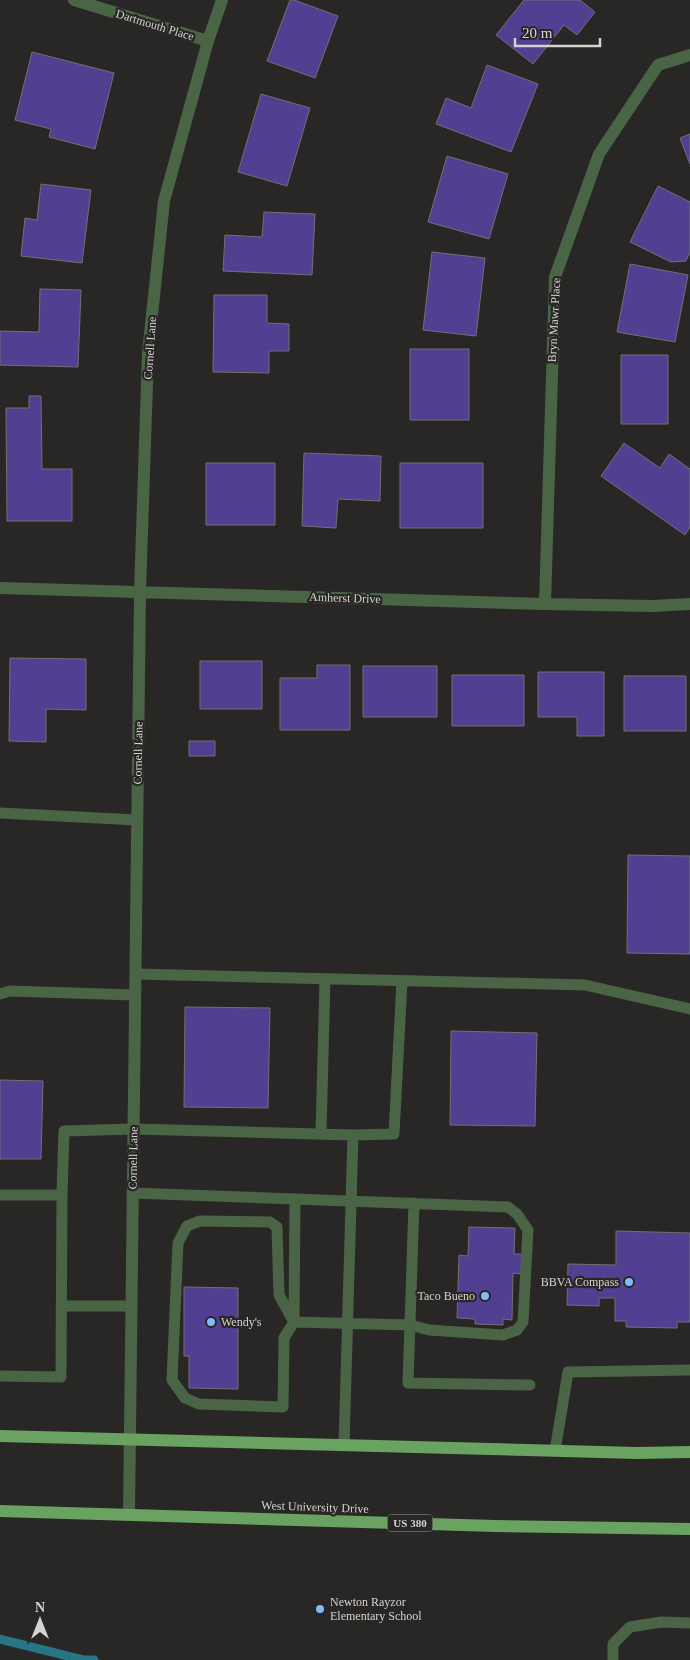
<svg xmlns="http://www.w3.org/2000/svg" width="690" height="1660" font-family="'Times New Roman',serif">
	<rect width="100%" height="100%" fill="#292725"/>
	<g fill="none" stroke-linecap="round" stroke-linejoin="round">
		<path stroke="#277685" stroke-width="9" d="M0 1639 84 1660H94"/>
	</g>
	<path fill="#523f91" stroke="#717074" d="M290 0H294L338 16 315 78 267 61Z
		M524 0H580L595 12 577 35 564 25 533 64 496 35Z
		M32 52 114 73 95 149 49 137 51 129 15 120Z
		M487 65 538 84 511 152 436 124 446 98 471 108Z
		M261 94 310 108 287 186 238 172Z
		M690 134V164L680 138Z
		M447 156 508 174 489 239 428 222Z
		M41 184 91 190 82 263 21 256 25 218 37 220Z
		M658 186 690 202V252L686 261 671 262 630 242Z
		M264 212 315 214 312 275 223 271 225 235 262 237Z
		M432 252 485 258 476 336 423 330Z
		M630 264 688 275 675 342 617 332Z
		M40 289 81 290 78 367 0 365V331L39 332Z
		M214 295H267V323L289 324V351H269V373L213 372Z
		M410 349H469V420H410Z
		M621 355H668V424H621Z
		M29 396H41L42 469H72V521H7L6 408H29Z
		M624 443 660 468 669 454 690 469V527L685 535 601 476Z
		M304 453 381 456 380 501 338 499 336 528 302 526Z
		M206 463H275V525H206Z
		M400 463H483V528H400Z
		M10 658 86 659V710L46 709V742L9 741Z
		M200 661H262V709H200Z
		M317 665H350V730H280V678H317Z
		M363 666H437V717H363Z
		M538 672H604V736H577V717H538Z
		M452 675H524V726H452Z
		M624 676H686V731H624Z
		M189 741H215V756H189Z
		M628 855 690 856V954L627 953Z
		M185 1007 270 1008 268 1108 184 1107Z
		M451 1031 537 1033 535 1126 450 1125Z
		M0 1080 43 1081 41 1159H0Z
		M469 1227 515 1228 514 1254H522L521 1274 513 1273 512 1320 503 1319V1325L475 1324V1319L457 1318 459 1255 468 1256Z
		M616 1231 690 1233V1322H677V1328L626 1327V1321H615V1298H599V1306L567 1305 568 1264 616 1265Z
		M184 1287 238 1288V1389L189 1388V1356H184Z"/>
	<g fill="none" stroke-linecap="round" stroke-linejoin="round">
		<path stroke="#4a6546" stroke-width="11" d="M0 813 137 820
			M136 974 585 985 690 1009
			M0 994 10 991 135 995
			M321 1133 325 979
			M353 1135 394 1134 402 981
			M132 1193 508 1207 517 1214 528 1230 523 1322 517 1330 503 1335 429 1330 410 1325 294 1322
			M0 1195H62
			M414 1203 408 1383 530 1385
			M61 1306H131
			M294 1322 279 1295 277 1227 270 1222 200 1221 187 1226 178 1243 172 1380 185 1398 199 1404 283 1407 284 1338 294 1322 295 1199
			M0 1376 61 1377 62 1195 64 1131 133 1129 353 1135 344 1445
			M555 1451 568 1372 690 1370
			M613 1660V1644L630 1627 661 1622 690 1623"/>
		<path stroke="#4a6546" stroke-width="12" d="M74 0 208 41
			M0 588 545 604 652 606 690 604
			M545 604 555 277 599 154 658 65 690 55
			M129 1514 140 592 148 353 164 201 208 41 222 0"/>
		<path stroke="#69a261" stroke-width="12" d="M0 1436 637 1453 690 1452
			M0 1511 495 1526 690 1529"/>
	</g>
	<g fill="#7ebdf9" stroke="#292725" stroke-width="2">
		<circle cx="629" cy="1282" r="5"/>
		<circle cx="485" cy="1296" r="5"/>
		<circle cx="211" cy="1322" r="5"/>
		<circle cx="320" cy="1609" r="5"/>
	</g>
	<g text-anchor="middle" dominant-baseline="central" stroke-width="4.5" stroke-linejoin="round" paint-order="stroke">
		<rect fill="#292725" stroke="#a19f9e" stroke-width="1" x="387.5" y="1514.5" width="45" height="17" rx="4"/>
		<g font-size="11" font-weight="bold" fill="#d5d3d2">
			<text x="410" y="1523">US 380</text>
		</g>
		<g font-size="12" fill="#d5d3d2" stroke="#292725">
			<text transform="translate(155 25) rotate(17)">Dartmouth Place</text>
			<text transform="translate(554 320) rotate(-87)">Bryn Mawr Place</text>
			<text transform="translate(150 348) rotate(-86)">Cornell Lane</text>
			<text transform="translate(345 598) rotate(2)">Amherst Drive</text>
			<text transform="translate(138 753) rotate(-89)">Cornell Lane</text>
			<text transform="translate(133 1158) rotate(-89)">Cornell Lane</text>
			<text transform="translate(315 1507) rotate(2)">West University Drive</text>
		</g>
		<g font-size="12" fill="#d5d3d2" stroke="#292725" text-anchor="end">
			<text x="619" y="1282">BBVA Compass</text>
			<text x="475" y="1296">Taco Bueno</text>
			<text x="221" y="1322" text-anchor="start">Wendy's</text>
			<text x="330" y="1602" text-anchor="start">Newton Rayzor<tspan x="330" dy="14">Elementary School</tspan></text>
		</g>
	</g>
	<g transform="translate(40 1620)" stroke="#292725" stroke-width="4" paint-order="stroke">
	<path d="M0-4L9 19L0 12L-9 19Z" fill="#d5d3d2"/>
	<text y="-8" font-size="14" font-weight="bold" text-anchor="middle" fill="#d5d3d2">N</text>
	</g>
	<path d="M515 38v8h85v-8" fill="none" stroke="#d5d3d2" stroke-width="2.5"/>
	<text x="522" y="38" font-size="15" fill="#d5d3d2" stroke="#292725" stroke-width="4" paint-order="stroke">20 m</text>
</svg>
